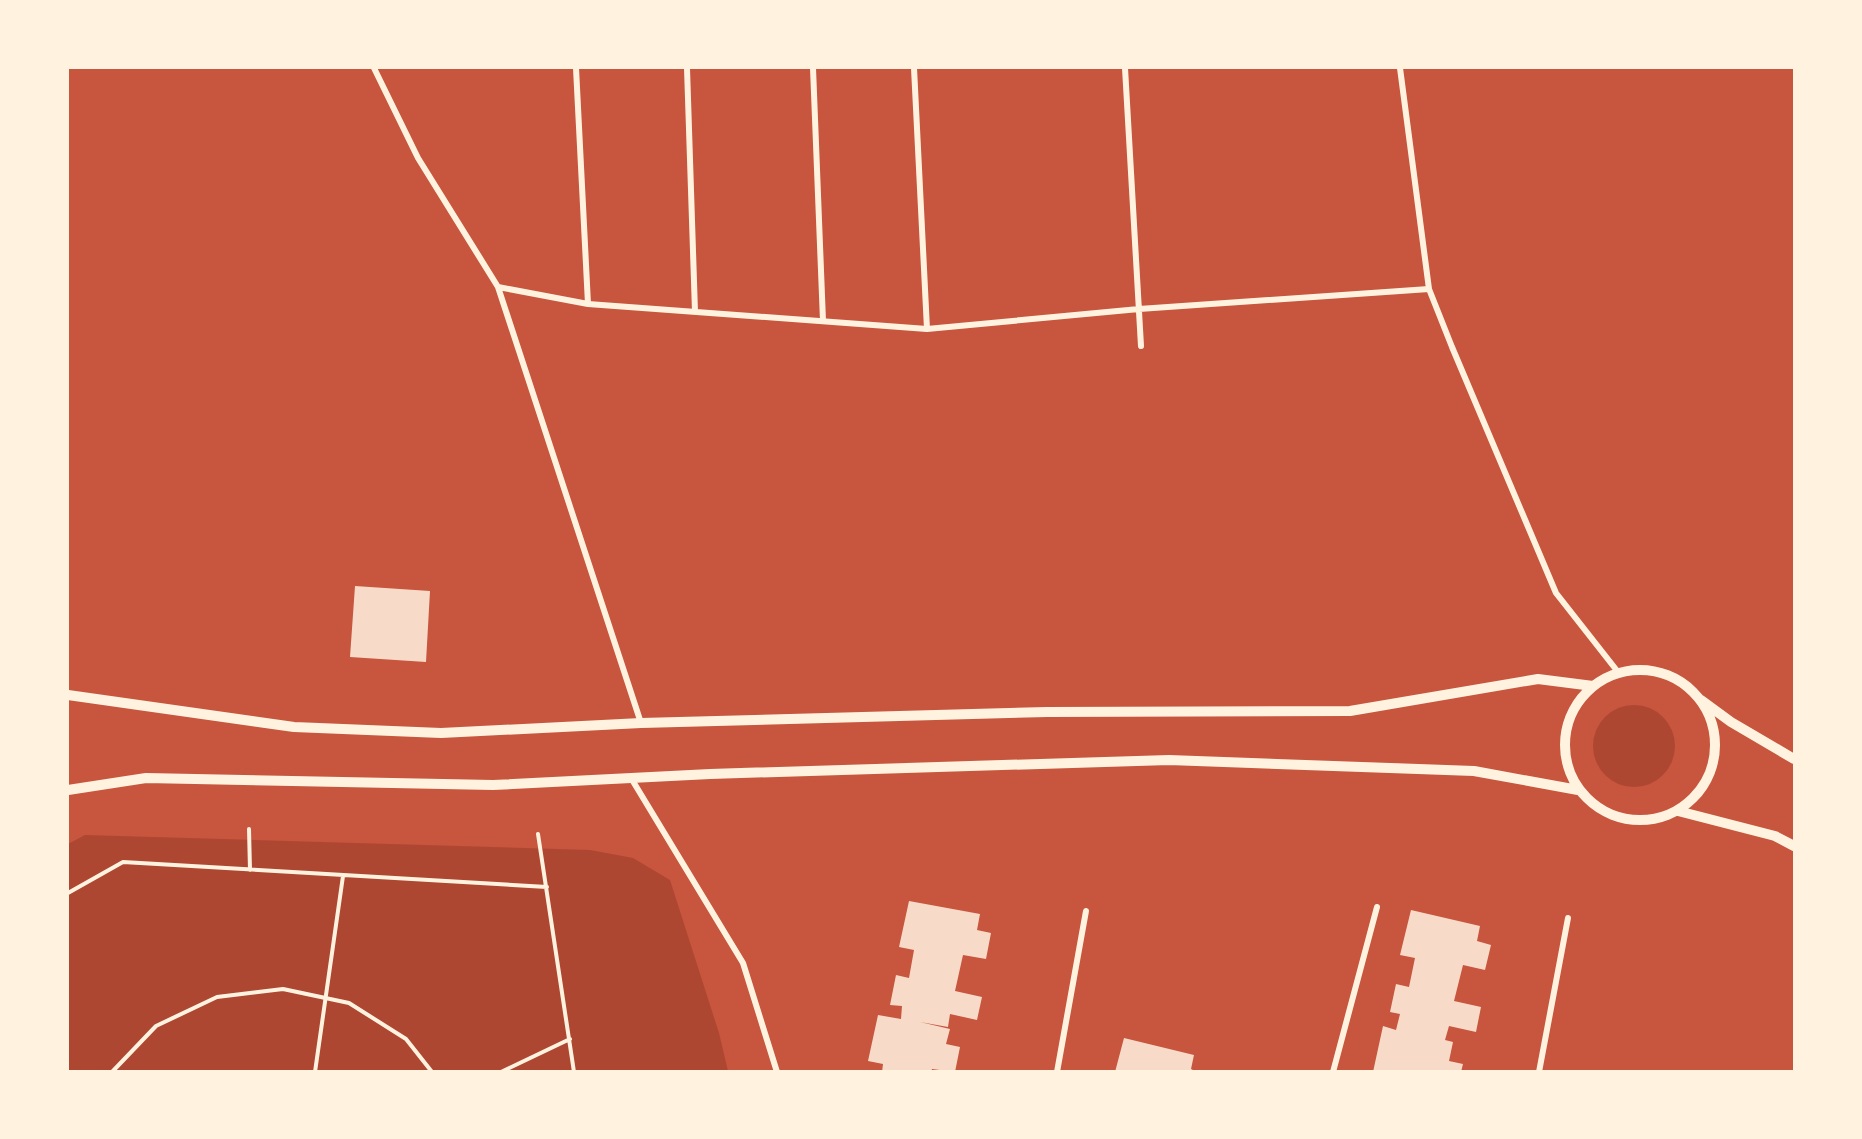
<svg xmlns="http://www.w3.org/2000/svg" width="1862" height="1139" font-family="'Crimson Pro',serif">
	<rect width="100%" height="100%" fill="#c8553d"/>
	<path fill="#ae4732" d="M1593 746a41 41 0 1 1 82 0a41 41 0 1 1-82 0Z
		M85 835 590 850 633 858 670 880 719 1033 728 1071 68 1072V844Z"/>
	<path fill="#f7dbc8" d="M355 586 430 591 426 662 350 657Z
		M909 901 980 914 977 930 991 933 986 959 963 955 955 991 982 997 977 1020 950 1014 948 1027 920 1022 950 1029 946 1044 960 1047 955 1072 932 1069 931 1072H882L883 1064 868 1061 878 1015 901 1019 902 1006 890 1005 896 975 909 978 914 950 899 947Z
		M1411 910 1480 926 1477 941 1491 945 1485 970 1463 965 1454 1001 1481 1007 1476 1032 1449 1026 1445 1040 1453 1042 1449 1061 1463 1064 1461 1072H1373L1383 1026 1396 1030 1400 1014 1390 1012 1396 984 1409 987 1415 958 1400 955Z
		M1124 1038 1194 1055 1191 1069 1197 1072H1115Z"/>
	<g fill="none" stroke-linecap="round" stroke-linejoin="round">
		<path stroke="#fff3e0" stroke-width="4" d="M249 829 250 870
			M538 834 574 1072
			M68 893 123 862 547 887
			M112 1072 156 1026 217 997 283 989 349 1003 406 1039 432 1072
			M315 1072 343 876
			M501 1072 570 1039"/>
		<path stroke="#fff3e0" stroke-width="6" d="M374 68 418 158 498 287 641 723
			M576 68 588 304
			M687 68 695 312
			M813 68 823 321
			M914 68 927 329
			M1125 68 1141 346
			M1400 68 1429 289 1452 347 1556 593 1618 672
			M498 287 588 304 927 329 1139 309 1429 289
			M631 778 743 963 777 1072
			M1057 1072 1086 911
			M1333 1072 1377 907
			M1539 1072 1568 918"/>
		<path stroke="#fff3e0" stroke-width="10" d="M1565 745a75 75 0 1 1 150 0a75 75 0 1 1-150 0Z
			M68 695 294 727 441 733 641 723 1047 712 1350 711 1538 679 1593 686
			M1701 700 1731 722 1794 759
			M68 790 146 778 493 785 710 774 1169 760 1474 771 1578 790
			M1678 811 1775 836 1794 846"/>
	</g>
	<rect width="1862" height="1139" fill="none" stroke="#fff3e0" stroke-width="138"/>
</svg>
